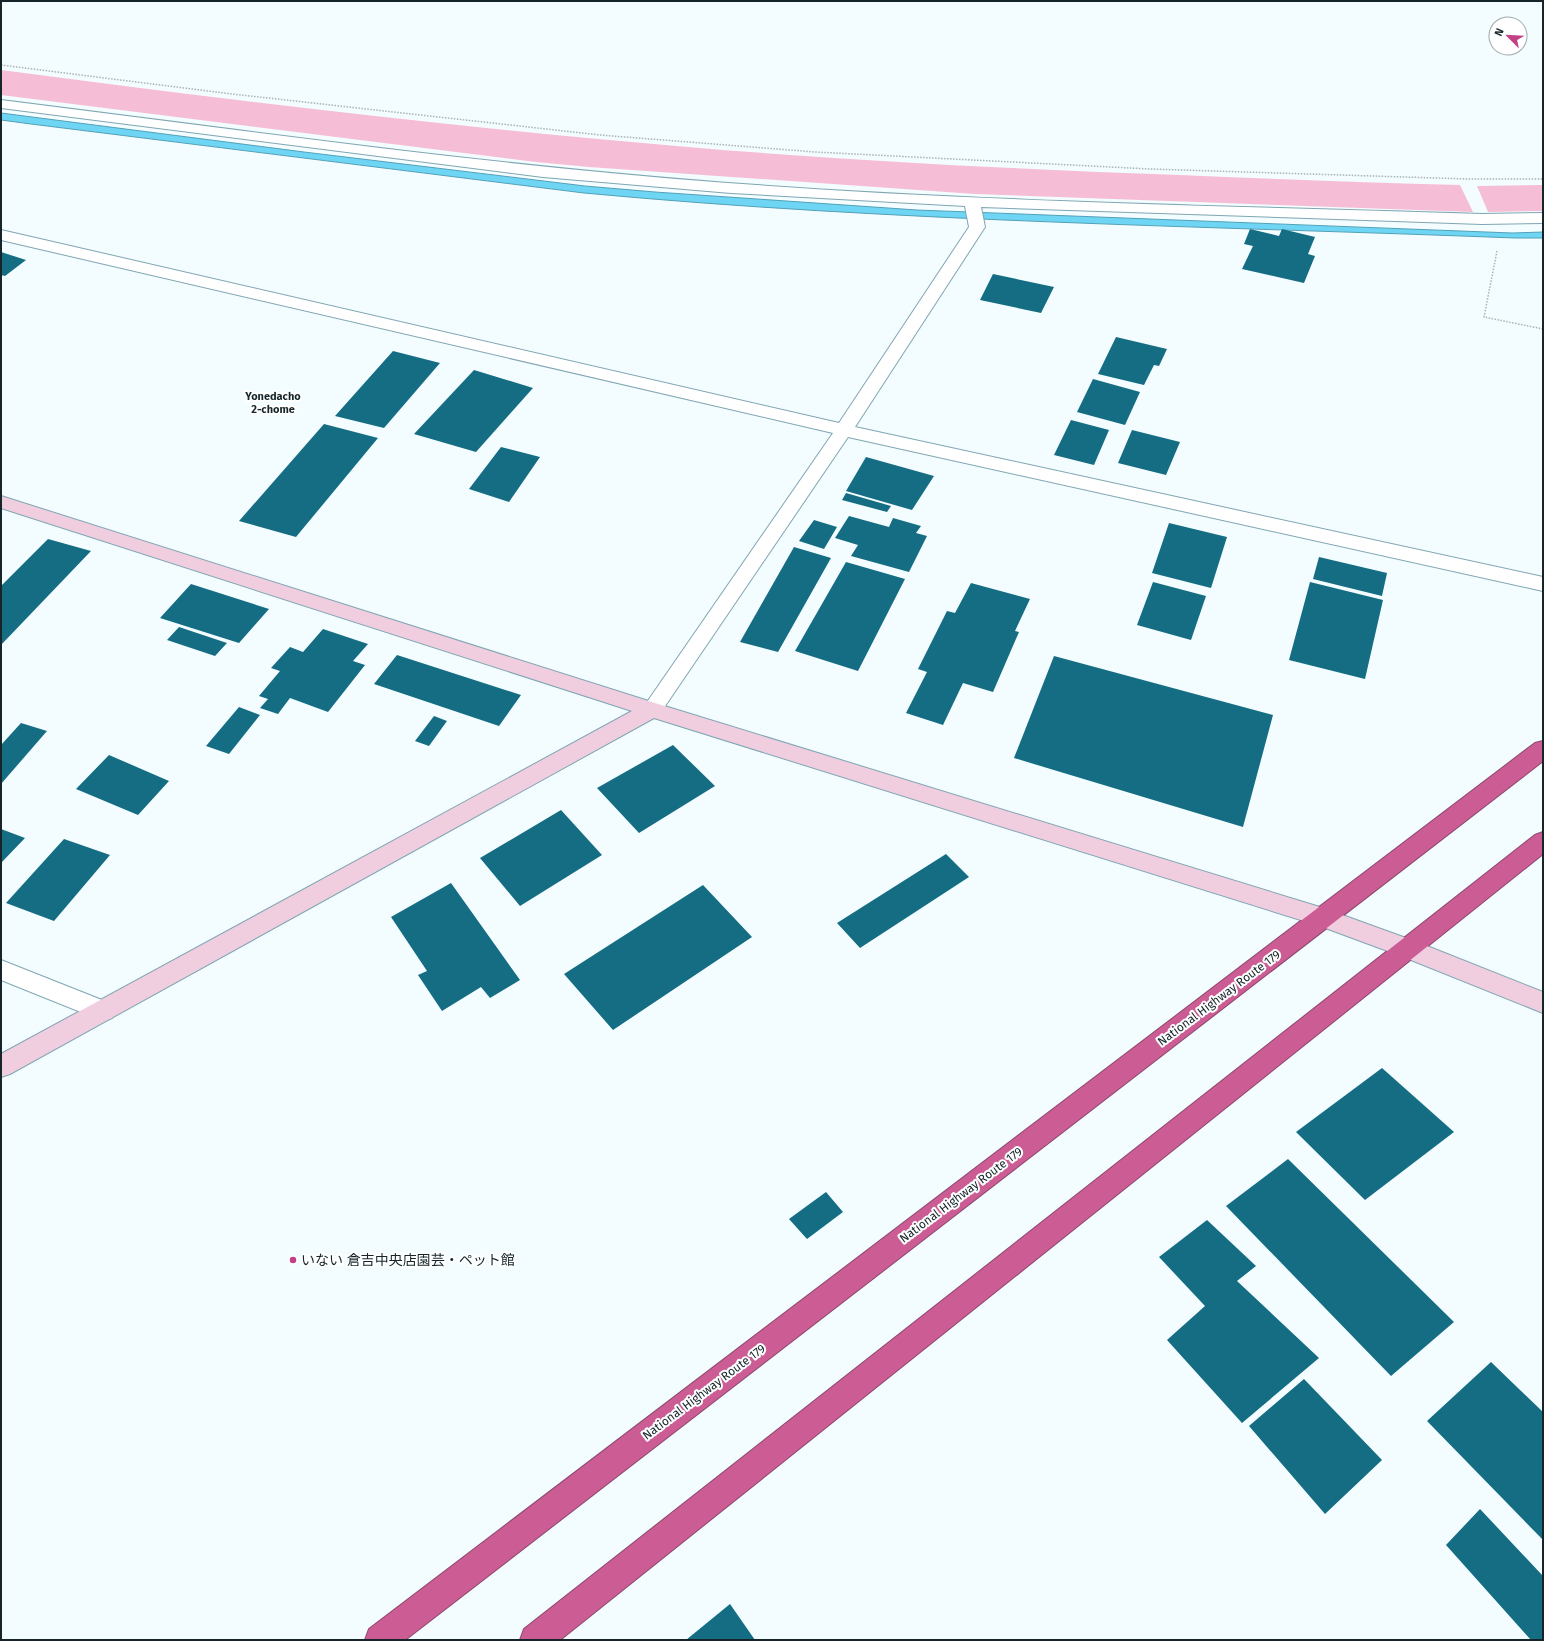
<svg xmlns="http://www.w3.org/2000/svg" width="1544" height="1641" font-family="'Fira Sans','Noto Sans JP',sans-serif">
	<rect width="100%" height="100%" fill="#f3fcfe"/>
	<path fill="#f6bed6" d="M1 70C229 100 459 128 688 147 852 161 1016 169 1180 175 1273 179 1367 183 1460 185L1473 212 975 194 589 167 536 162 1 95Z
		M1543 185V211L1488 212 1477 186Z"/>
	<path fill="#6ed6f4" stroke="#53a1b7" d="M1 113 304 152 585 186 655 192 917 210 1512 233 1543 232V238H1515C1205 226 894 222 584 193L31 124 1 120Z"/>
	<path fill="#146d83" d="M1250 229 1279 236 1282 229 1315 237 1308 254 1315 256 1304 283 1242 269 1253 246 1244 244Z
		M1 252 26 260 5 276 1 275Z
		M993 274 1054 287 1041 313 980 300Z
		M1116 337 1167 349 1159 366 1154 365 1144 385 1098 374Z
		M393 351 440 363 384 428 335 416Z
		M474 370 533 388 476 452 414 434Z
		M1093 379 1140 392 1125 425 1077 412Z
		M1071 420 1109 430 1094 465 1054 455Z
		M324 424 378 438 296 537 239 521Z
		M1132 430 1180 442 1166 475 1118 463Z
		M501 447 540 457 509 502 469 489Z
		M866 457 934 476 912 510 846 491Z
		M846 493 891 506 887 512 842 500Z
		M849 516 889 527 893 518 921 526 916 533 927 536 909 572 851 556 858 545 835 538Z
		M814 520 837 527 824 549 799 541Z
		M1169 523 1227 537 1211 588 1152 573Z
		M48 539 91 551 1 645V586Z
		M794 547 831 558 778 652 740 642Z
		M1319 557 1387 573 1382 596 1313 579Z
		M846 562 905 579 858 671 795 651Z
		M1153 582 1206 596 1191 640 1137 625Z
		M1310 582 1383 600 1365 679 1289 660Z
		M971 583 1030 599 1015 631 1019 632 993 692 963 683 943 725 906 713 927 672 918 669 947 611 955 613Z
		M191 584 269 609 239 643 160 618Z
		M179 627 227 643 215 656 167 640Z
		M323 629 368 644 353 661 365 665 328 712 290 698 278 714 260 708 268 699 259 696 280 671 271 668 290 647 303 652Z
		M397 655 521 695 499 726 374 684Z
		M1054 656 1273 715 1243 827 1014 758Z
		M239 707 260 715 229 754 206 746Z
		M434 716 447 721 429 746 415 741Z
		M21 723 47 731 1 784V745Z
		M673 745 715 786 639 833 597 788Z
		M109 755 169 781 138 815 76 789Z
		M561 810 602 855 520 906 480 858Z
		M1 829 25 838 1 863Z
		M64 839 110 855 54 921 6 903Z
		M946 854 969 877 860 948 837 923Z
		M451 883 520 980 490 998 481 987 442 1011 418 975 427 971 391 917Z
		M703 885 752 937 613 1030 564 974Z
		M1382 1068 1454 1132 1365 1200 1296 1132Z
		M1288 1159 1454 1322 1391 1376 1226 1206Z
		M826 1192 843 1212 807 1239 789 1219Z
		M1207 1220 1256 1266 1237 1281 1319 1358 1242 1423 1167 1340 1205 1306 1159 1257Z
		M1491 1362 1543 1412V1540L1427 1421Z
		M1304 1379 1382 1460 1325 1514 1249 1426Z
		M1480 1509 1543 1576V1640H1531L1446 1545Z
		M730 1604 755 1640H686Z"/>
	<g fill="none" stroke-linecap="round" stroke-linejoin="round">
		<g stroke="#7fa6b3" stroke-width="2">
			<path id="street" d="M1 100C243 130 485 165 728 183 979 202 1231 206 1482 214L1543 213V223L1482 224 981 207 985 227 855 427 1543 577V591L848 437 659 715 652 718 645 715 642 710 645 705 833 433 1 240V230L839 423 969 227 965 206 731 193 543 177 1 108Z
				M1 960 112 1004 115 1011 112 1018 103 1021 1 980Z"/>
		</g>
		<g stroke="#7fa6b3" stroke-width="2">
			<path id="secondary" d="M1 496 658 704 1323 908 1417 942 1543 992V1013L1401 956 1320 926 654 718 10 1074 1 1077V1054L632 711 1 508Z"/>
		</g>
		<g stroke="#8c496f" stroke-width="2">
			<path id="highway" d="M1543 741V761L405 1640H365L369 1629 1535 743Z
				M1543 832V854L560 1640H520L524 1629 1535 835Z"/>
		</g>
		<path stroke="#a7b3b6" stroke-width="1.5" stroke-dasharray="1.5 1.5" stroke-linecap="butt" d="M1 65 232 94 600 135 815 152 1150 169 1468 179H1543
			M1497 251 1484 317 1543 329"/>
		<use href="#street" fill="#fff" fill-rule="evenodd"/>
		<use href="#secondary" fill="#f0cedf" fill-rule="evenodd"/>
		<use href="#highway" fill="#cc5c94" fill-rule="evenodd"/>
	</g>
	<circle fill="#c34086" stroke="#fff" stroke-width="1.5" cx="293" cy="1260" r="4"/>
	<g text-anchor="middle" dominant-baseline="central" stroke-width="4" stroke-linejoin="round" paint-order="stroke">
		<g font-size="11" font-weight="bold" fill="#15252a" stroke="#fff">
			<text x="273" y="396">Yonedacho<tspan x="273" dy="13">2-chome</tspan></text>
		</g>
		<g font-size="12" fill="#15252a" stroke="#fff">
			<text transform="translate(1219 998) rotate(-37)">National Highway Route 179</text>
			<text transform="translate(961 1195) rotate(-37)">National Highway Route 179</text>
			<text transform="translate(704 1392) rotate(-37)">National Highway Route 179</text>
		</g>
		<g font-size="14" fill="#15252a" stroke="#fff" text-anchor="start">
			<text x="301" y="1260">いない 倉吉中央店園芸・ペット館</text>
		</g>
	</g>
	<rect width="1544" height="1641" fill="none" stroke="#15252a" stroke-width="4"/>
	<g transform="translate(1508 36) rotate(294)"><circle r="19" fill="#ffffff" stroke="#a1a8aa"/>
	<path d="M0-3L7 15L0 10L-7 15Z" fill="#c34086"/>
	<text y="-6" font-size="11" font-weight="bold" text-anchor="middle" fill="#15252a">N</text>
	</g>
</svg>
